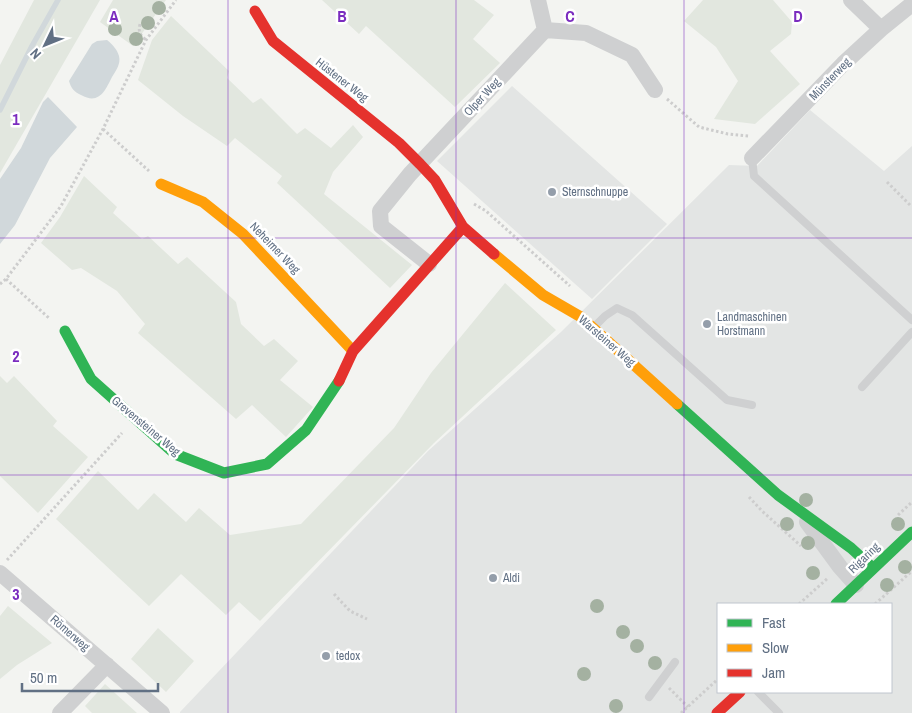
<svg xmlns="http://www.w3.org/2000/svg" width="912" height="713" font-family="'Archivo Narrow',sans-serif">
	<rect width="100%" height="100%" fill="#f3f4f1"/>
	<path fill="#e3e5e4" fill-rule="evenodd" d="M512 86 667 224 592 299 437 161Z
		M810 110 884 171 912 146V713H180V712L428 451 561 332 729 165 757 166ZM718 604H891V692H718Z"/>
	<path fill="#e2e7df" d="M34 0H100L0 173V65Z
		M113 0H166L133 46 100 22Z
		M322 0H474L494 15 473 39 500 63 455 107 366 26 359 34Z
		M703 0H773L792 22 791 34 770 51 800 84 755 124 714 119 738 81 716 47 684 21Z
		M171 16 229 71 227 78 253 103 261 98 297 134 305 128 331 148 353 125 363 137 333 172 324 194 412 265 390 288 277 183 282 176 235 138 227 146 183 116 138 80 152 40Z
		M84 176 117 207 113 213 142 239 148 236 178 264 187 257 236 302 241 324 264 346 274 339 298 361 280 380 313 407 286 437 252 405 236 419 138 333 145 324 117 291 81 268 72 270 41 243 60 217Z
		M505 283 556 330 434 443 260 621 239 602 226 615 181 574 149 606 56 519 98 471 138 510 154 493 186 522 199 508 230 535 301 524 394 428 431 373Z
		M0 376 7 383 14 376 57 421 53 426 88 457 38 513 0 476Z
		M8 606 52 643 17 665 0 679V616Z
		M158 628 194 661 166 692 131 659Z
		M105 684 137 713H92L85 706Z"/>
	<path fill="#d1d8db" d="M107 40C112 44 117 49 119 56 121 64 116 70 112 77 105 91 99 105 81 95 74 92 71 88 69 81L92 44 97 41Z
		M48 97 77 127 50 158 15 225 0 244V179L21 148 43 102Z"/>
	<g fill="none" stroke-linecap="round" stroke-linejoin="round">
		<path stroke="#d1d8db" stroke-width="5.5" d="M0 110 32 46 58 0"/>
		<path stroke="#cdcdcd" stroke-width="3" stroke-dasharray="2.5 2.5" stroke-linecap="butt" d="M140 24C138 32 140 35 146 40
			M667 99 699 127 728 134 749 136
			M103 129 149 171
			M887 182 911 206
			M474 204 486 211 570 286
			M6 279 50 319
			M0 284 6 279 61 206 103 129 146 40 176 0
			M749 497 762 511 801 546
			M898 515 912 502
			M7 560 122 433
			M334 594 350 611 367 619
			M799 604 828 578
			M875 604 912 571
			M669 688 688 707
			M681 713 718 679"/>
		<path stroke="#cfd0d1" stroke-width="8" d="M752 158 754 176 912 320
			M595 326 605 316 617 308 632 315 727 400 752 405
			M862 387 912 332
			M758 692 779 713
			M649 697 675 662"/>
		<path stroke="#cfd0d1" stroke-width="16" d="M538 0 545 30
			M851 0 881 29
			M752 158 843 64 881 29 912 4
			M429 264 381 226 380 211 410 174 545 30 586 33 632 55 655 90
			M807 522 840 567 856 585
			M0 573 162 713
			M60 713 107 665"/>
		<path stroke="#30b455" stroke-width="11" d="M65 331 91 379 175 454 224 473 267 464 306 430 339 381
			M677 404 778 495 851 548 873 568
			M836 604 912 532"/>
		<path stroke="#ff9f0a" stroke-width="11" d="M161 184 203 202 243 234 353 351
			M494 254 543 295 581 317 677 404"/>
		<path stroke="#e5322d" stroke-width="11" d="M255 11 273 41 399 143 420 164 435 180 463 227 494 254
			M339 381 353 351 463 227
			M717 713 740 692"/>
	</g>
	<g fill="#a4b1a1">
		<circle cx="159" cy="8" r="7"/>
		<circle cx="148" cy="23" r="7"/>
		<circle cx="115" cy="29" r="7"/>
		<circle cx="136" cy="39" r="7"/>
		<circle cx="806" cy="500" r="7"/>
		<circle cx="787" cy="524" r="7"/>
		<circle cx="898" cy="524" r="7"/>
		<circle cx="808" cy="543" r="7"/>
		<circle cx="905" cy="567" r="7"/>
		<circle cx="813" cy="573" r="7"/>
		<circle cx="887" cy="585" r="7"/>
		<circle cx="597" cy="606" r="7"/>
		<circle cx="623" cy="632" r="7"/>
		<circle cx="637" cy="646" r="7"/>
		<circle cx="655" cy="663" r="7"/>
		<circle cx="584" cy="674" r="7"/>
		<circle cx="616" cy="706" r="7"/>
	</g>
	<path fill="none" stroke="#7b2cbf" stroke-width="1" stroke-opacity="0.55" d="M228 0V713M456 0V713M684 0V713M0 238H912M0 475H912"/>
	<g fill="#949eaa" stroke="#fff" stroke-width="2">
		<circle cx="552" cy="192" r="5"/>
		<circle cx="707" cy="324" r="5"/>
		<circle cx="493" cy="578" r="5"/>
		<circle cx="326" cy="656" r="5"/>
	</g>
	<g text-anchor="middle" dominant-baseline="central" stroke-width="5" stroke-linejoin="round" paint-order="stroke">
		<g font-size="12" fill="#617084" stroke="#fff">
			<text transform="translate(830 79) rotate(-46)">Münsterweg</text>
			<text transform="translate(342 80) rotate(38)">Hüstener Weg</text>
			<text transform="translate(482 97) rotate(-47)">Olper Weg</text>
			<text transform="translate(275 248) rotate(46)">Neheimer Weg</text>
			<text transform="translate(607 341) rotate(41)">Warsteiner Weg</text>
			<text transform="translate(146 426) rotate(40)">Grevensteiner Weg</text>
			<text transform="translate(864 558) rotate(-44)">Rigaring</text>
			<text transform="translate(70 633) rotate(41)">Römerweg</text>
		</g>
		<g font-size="12" fill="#617084" stroke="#fff" text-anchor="start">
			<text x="562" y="192">Sternschnuppe</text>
			<text x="717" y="317">Landmaschinen<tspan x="717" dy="14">Horstmann</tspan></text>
			<text x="503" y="578">Aldi</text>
			<text x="336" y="656">tedox</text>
		</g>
	</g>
	<g font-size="16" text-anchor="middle" font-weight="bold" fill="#7b2cbf" stroke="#fff" stroke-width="5" stroke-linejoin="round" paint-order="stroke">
		<text x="114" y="22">A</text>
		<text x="342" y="22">B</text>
		<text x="570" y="22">C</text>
		<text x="798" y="22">D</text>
		<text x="16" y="125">1</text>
		<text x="16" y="362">2</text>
		<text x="16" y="600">3</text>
	</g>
	<rect x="717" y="603" width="175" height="90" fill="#ffffff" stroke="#c0c6ce"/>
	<rect x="727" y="619" width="25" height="8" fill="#30b455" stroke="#c0c6ce"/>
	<text x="762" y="628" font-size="15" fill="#617084">Fast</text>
	<rect x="727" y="644" width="25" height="8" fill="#ff9f0a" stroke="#c0c6ce"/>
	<text x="762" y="653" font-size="15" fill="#617084">Slow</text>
	<rect x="727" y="669" width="25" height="8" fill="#e5322d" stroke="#c0c6ce"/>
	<text x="762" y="678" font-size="15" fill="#617084">Jam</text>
	<g transform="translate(45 45) rotate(227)" stroke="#ffffff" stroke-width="4" paint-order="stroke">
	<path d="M0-4L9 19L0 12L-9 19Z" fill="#617084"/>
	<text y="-8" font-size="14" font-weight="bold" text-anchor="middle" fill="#617084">N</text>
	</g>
	<path d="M22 683v8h136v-8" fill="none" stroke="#617084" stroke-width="2.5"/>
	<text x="30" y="683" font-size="15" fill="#617084" stroke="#ffffff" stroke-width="4" paint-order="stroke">50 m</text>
</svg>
